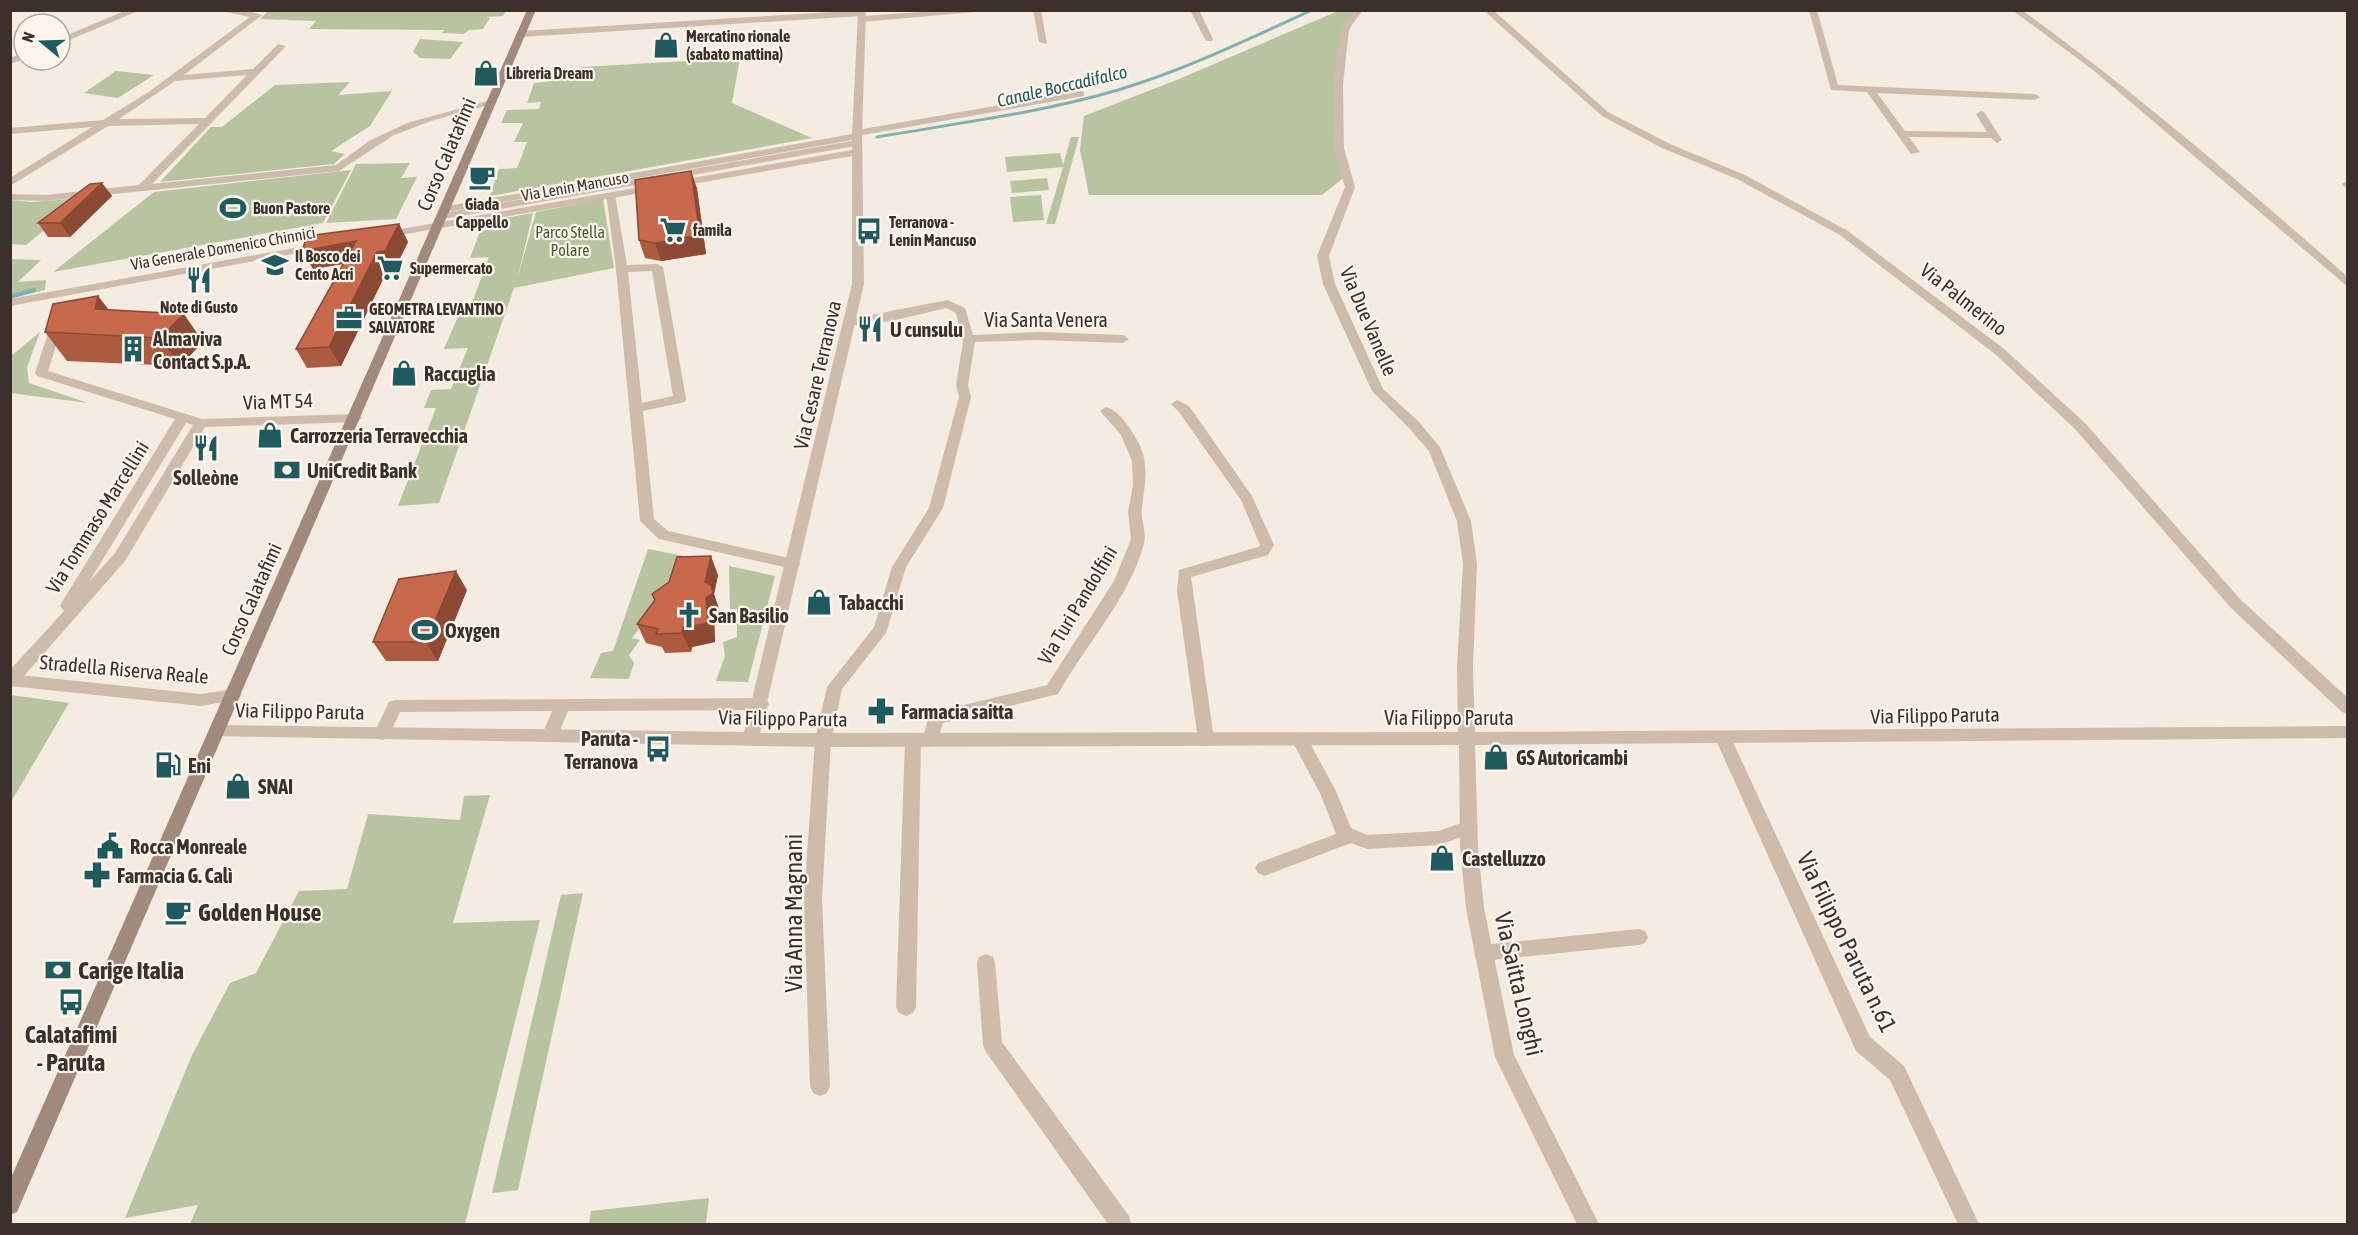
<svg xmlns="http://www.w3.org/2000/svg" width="2358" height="1235" font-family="'Asap Condensed',sans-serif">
	<rect width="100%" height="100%" fill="#f4ebe1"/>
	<path fill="#b8c4a0" d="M269 10H506V11L503 16 486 17 490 18 483 29 469 30 464 34 442 33 444 30 309 29 316 21 260 19Z
		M1338 11H1357L1343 46 1339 142 1347 175 1322 195H1089L1080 150 1084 116 1179 79Z
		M420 39 463 42 450 59 420 58 413 52Z
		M740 58 732 103 812 138 490 196 499 169 517 168 527 142H514L523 123H501L507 110 539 109 541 102 527 103 534 83 578 78 582 67Z
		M116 71 154 75 118 98 84 93Z
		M350 82 338 95 392 91 370 126 331 151 345 154 334 164 160 182 211 127H222L275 85Z
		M1071 137H1079L1055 224H1046L1063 167 1007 172 1005 157 1060 153 1063 165Z
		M410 163 401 178 417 177 396 219 326 223 356 164Z
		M351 170 323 223 53 272 154 192Z
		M1047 178 1049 190 1012 193 1010 181Z
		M1041 195 1044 220 1013 222 1010 197Z
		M84 198 26 245 11 244 10 200 33 202Z
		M603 199 614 268 514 288 439 503 398 506 436 408H424L431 390 451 389 468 348 444 349 460 312 469 311 489 257 470 258 480 231 487 230 488 221 533 213 517 280 536 212Z
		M11 259 41 260 18 282 46 280 45 290 11 298Z
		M40 332 27 367 29 383 88 403 11 393V356Z
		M648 549 694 558 632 638 640 640 629 655 634 663 629 679 590 678 601 653 613 651Z
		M729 566 775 576 748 682 716 681 725 656 723 642 737 637V609H730Z
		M11 695 69 703 11 802 10 695Z
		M490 795 453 923 540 920 465 1224H190L198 1205 125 1218 192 1055 230 983 256 973 299 891 347 889 368 814 460 820 464 796Z
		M583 893 518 1190 492 1193 561 895Z
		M709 1198 706 1224H589L591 1211Z"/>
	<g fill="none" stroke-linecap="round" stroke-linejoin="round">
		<path stroke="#7fb0b2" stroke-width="3" d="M877 137C958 123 1040 113 1118 90 1185 70 1249 39 1312 10"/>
		<path stroke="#7fb0b2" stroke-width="4" d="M10 297 34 290"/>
		<path fill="#cdbbac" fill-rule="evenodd" d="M127 10H140L60 44V38Z
			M217 10H244L262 15 184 75 253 69 278 44 286 46 152 184 336 165 369 141 407 123 491 100 496 103 434 120 394 135 339 171 45 201 10 200V194L45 195 139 185 199 124 108 126 10 186V178L92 127 10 134V128L103 120 147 93 250 17ZM247 75 205 118 119 119 175 81Z
			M866 10 862 16 521 37 517 34 521 31Z
			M948 10H998L862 22 858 19 862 16Z
			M1033 10H1041L1047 44 1039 42Z
			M1190 10H1199L1213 39 1212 41H1206Z
			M1809 10H1817L1838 85 2035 94 2040 97 2035 100 1877 93 1905 131 1987 132 1976 114 1981 111 1984 112 2002 140 1997 143 1991 138 1909 137 1920 152 1911 154 1867 92 1831 90Z
			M2012 10H2022C2136 93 2242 184 2348 277V287L2093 70Z
			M24 53V59L10 64V58Z
			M1081 91 1084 92V96L857 136 852 133 857 130Z
			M857 140 862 143 861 145 444 219 439 216 444 213Z
			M2347 181 2348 187 2343 186 2342 184Z
			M606 193 615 195 627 265 657 264 663 267 686 399 685 402 643 411 654 519 668 531 798 560 800 564 798 568 793 569 659 539 640 521 616 269ZM652 271 673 396 642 403 628 272Z
			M441 222 446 225 445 227 384 238 378 235 384 232Z
			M322 243 328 246 326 248 10 306V299Z
			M947 300 965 308 973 335 1039 332 1123 335 1129 339 1123 343 1039 340 975 342 968 385 971 397 943 508 906 567 886 633 842 689 831 740 822 899 830 1086 827 1093 820 1096 813 1093 810 1086 804 899 815 740 827 687 874 627 892 567 929 508 959 397 956 385 963 342 956 313 946 308C927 312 855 333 843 322 847 319 933 303 947 300Z
			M58 317 64 321 48 371 202 419 356 414 362 418 356 422 205 427 125 561 17 684 11 686 10 670 64 611 60 606 62 602 175 419 37 376 35 373 52 321ZM186 423 193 425 115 553 89 582Z
			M1177 400 1189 406 1252 496 1274 545 1268 555 1191 577 1214 739 1212 744 1206 746 1200 744 1198 739 1177 591 1179 570 1258 547 1260 545 1241 500 1179 412 1171 404Z
			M1106 407C1120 411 1130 428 1137 440 1150 463 1145 482 1142 507 1140 519 1147 531 1144 543 1131 596 1084 647 1058 694L943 723 936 745 930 747 924 745 922 740 930 713 1047 685 1114 581 1131 539 1128 512 1133 485 1132 461 1121 435 1100 411Z
			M761 698 767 700 769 704 767 708 761 710 568 711 556 740 550 742 544 740 542 735 552 711 400 712 388 738 382 740 376 738 374 733 389 702 395 700Z
			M1723 731 1729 733 1731 738 1870 1037 1904 1066 1979 1224H1958L1890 1080 1856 1051 1715 738 1717 733Z
			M1299 732 1305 734 1336 791 1351 828 1367 835 1439 831 1469 820 1475 822 1478 827 1475 832 1439 845 1367 849 1351 843 1264 876 1258 873 1255 868 1258 863 1336 834 1320 793 1291 739 1293 734Z
			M913 733 919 735 921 740 916 1007 913 1013 906 1016 899 1013 896 1007 905 740 907 735Z
			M1639 929 1645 931 1648 937 1645 943 1639 945 1483 961 1476 959 1474 953 1476 947 1483 945Z
			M986 954 993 957 995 963 1002 1042 1129 1216 1131 1224H1108L986 1052 983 1045 977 963 979 957Z"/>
		<path fill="#cdbbac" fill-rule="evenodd" d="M862 10 866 13 862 133 864 284 760 733 1458 732 1457 667 1463 564 1457 521 1429 451 1408 427 1372 391 1323 284 1317 256 1345 187 1334 148 1333 85 1341 29 1354 10H1363L1349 29 1343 85 1344 148 1355 187 1329 256 1335 284 1383 389 1418 421 1440 447 1471 521 1477 564 1473 667 1475 732 2348 726V738L1475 745 1478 847 1484 908 1514 1055 1599 1224H1577L1495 1057 1466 908 1460 847 1459 745 823 747 211 736 209 731 211 726 217 725 744 732 852 284V156L441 228 436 225 441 222 852 150V140L447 212 442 209 447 206 852 134 858 13Z
			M1483 10H1493L1608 112 1670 144 1745 175 1848 231 2003 348 2085 423 2241 600 2348 698V714L2342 712 2231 608 2075 429 1995 354 1840 235 1737 179 1662 148 1602 116Z
			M10 674 201 694 233 689 239 691 241 695 239 699 201 706 10 686Z"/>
		<path fill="#a18a7d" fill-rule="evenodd" d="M527 10H536L17 1212 10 1215V1180Z"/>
	</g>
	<path fill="#ac5a40" d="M691 171 697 189 706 254 661 261 645 258 639 240Z
		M102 183 112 196 70 237H48L38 223Z
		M399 224 408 242 394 270 387 271 341 366 307 368 296 349 343 264 313 269Z
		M98 296 109 310 203 342 180 366 67 361 45 332Z
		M718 575 714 594 720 612 714 617 715 642 692 647 691 652 665 653 662 647 646 643 637 624Z
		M467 590 438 661H386L373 642Z"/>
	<path fill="#8c4a34" d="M691 171 697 189 706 254 661 261 655 243Z
		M102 183 112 196 70 237 60 223Z
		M399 224 408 242 394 270 387 271 341 366 329 347 377 252Z
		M356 241 366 260 313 269 302 251Z
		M98 296 119 324 95 309Z
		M184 314 203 342 180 366 160 338Z
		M711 556 718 575 714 594 720 612 714 617 715 642 692 647 691 652 682 633 683 628 705 582Z
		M456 571 467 590 438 661 426 642Z"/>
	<path fill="#c8694b" stroke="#8c4a34" stroke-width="1.5" d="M691 171 700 235 655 243 639 240 635 180Z
		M102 183 60 223H38L90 184Z
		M399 224 385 251 377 252 329 347 296 349 356 241 302 251 307 236Z
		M98 296 95 309 184 314 160 338 45 332 53 304Z
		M711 556 705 582 711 585 713 593 706 598 708 623 683 628 682 633 656 634 658 629 637 624 655 600 652 594 669 582 677 557Z
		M456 571 426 642H373L399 579Z"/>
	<defs>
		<g id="shop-bare" transform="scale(2.07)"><path d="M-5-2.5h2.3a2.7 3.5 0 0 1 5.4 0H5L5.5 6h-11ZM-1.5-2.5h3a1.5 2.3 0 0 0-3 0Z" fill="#1f5a5e" stroke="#fbf5ee" stroke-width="2.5" paint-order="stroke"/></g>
		<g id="cafe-bare" transform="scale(2.07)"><path d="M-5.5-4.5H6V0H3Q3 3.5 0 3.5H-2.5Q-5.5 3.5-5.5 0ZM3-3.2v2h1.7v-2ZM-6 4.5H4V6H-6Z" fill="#1f5a5e" stroke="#fbf5ee" stroke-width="2.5" paint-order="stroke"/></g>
		<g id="stadium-bare" transform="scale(2.07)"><path d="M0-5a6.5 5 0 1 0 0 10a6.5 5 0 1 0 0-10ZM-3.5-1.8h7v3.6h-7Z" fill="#1f5a5e" stroke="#fbf5ee" stroke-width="2.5" paint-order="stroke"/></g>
		<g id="supermarket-bare" transform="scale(2.07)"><path d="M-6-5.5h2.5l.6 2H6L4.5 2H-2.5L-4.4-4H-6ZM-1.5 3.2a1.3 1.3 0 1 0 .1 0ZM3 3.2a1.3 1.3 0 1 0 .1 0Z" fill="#1f5a5e" stroke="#fbf5ee" stroke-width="2.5" paint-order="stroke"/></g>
		<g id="bus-bare" transform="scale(2.07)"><path d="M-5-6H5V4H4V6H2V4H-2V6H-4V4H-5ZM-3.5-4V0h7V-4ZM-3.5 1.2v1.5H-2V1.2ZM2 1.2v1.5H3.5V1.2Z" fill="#1f5a5e" stroke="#fbf5ee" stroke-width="2.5" paint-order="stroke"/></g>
		<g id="school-bare" transform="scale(2.07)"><path d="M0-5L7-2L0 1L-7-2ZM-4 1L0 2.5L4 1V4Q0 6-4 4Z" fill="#1f5a5e" stroke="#fbf5ee" stroke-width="2.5" paint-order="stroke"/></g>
		<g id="restaurant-bare" transform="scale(2.07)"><path d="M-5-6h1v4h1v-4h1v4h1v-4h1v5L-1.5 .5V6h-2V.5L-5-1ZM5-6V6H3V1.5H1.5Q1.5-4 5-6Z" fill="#1f5a5e" stroke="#fbf5ee" stroke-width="2.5" paint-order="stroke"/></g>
		<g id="office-bare" transform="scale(2.07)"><path d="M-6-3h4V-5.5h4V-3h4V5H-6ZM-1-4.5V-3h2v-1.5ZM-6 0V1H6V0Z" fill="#1f5a5e" stroke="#fbf5ee" stroke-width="2.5" paint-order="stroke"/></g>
		<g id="building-bare" transform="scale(2.07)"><path d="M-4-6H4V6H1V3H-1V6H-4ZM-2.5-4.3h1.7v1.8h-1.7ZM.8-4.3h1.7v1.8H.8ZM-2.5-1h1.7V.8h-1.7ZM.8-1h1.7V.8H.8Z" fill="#1f5a5e" stroke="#fbf5ee" stroke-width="2.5" paint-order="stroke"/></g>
		<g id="bank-bare" transform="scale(2.07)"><path d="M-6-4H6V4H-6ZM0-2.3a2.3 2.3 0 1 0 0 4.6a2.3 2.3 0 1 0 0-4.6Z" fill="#1f5a5e" stroke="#fbf5ee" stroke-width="2.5" paint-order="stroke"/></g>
		<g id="church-bare" transform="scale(2.07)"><path d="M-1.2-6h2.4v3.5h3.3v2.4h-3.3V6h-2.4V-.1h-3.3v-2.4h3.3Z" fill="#1f5a5e" stroke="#fbf5ee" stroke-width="2.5" paint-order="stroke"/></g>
		<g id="pharmacy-bare" transform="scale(2.07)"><path d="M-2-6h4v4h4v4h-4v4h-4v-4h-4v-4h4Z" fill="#1f5a5e" stroke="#fbf5ee" stroke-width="2.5" paint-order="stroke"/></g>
		<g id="fuel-bare" transform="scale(2.07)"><path d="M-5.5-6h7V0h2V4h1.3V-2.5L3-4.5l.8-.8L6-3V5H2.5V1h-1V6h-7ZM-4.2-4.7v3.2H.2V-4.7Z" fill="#1f5a5e" stroke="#fbf5ee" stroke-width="2.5" paint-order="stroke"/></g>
		<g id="civic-bare" transform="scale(2.07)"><path d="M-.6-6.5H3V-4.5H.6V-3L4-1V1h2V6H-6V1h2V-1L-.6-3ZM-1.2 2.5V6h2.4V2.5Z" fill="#1f5a5e" stroke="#fbf5ee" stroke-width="2.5" paint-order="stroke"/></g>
	</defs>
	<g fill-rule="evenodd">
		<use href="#shop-bare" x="666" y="45"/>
		<use href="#shop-bare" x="486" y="73"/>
		<use href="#cafe-bare" x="482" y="177"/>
		<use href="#stadium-bare" x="233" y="208"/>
		<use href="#supermarket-bare" x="673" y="230"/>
		<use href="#bus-bare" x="869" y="231"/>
		<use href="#school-bare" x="275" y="265"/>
		<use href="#supermarket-bare" x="390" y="268"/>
		<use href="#restaurant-bare" x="199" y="280"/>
		<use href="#office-bare" x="349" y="318"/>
		<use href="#restaurant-bare" x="870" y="329"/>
		<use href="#building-bare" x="133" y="349"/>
		<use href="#shop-bare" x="404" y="373"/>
		<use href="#shop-bare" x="270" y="435"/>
		<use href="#restaurant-bare" x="206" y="448"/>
		<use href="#bank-bare" x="287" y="470"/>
		<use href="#shop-bare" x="819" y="602"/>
		<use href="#church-bare" x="689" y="615"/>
		<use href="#stadium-bare" x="425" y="630"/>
		<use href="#pharmacy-bare" x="881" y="711"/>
		<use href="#bus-bare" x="658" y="749"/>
		<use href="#shop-bare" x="1496" y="757"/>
		<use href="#fuel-bare" x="168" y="765"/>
		<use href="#shop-bare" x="238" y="786"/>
		<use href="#civic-bare" x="110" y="846"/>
		<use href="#shop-bare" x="1442" y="858"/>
		<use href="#pharmacy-bare" x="97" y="875"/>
		<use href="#cafe-bare" x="178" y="912"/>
		<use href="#bank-bare" x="58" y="970"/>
		<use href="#bus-bare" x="71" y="1002"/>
	</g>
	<g text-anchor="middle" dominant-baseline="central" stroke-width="4.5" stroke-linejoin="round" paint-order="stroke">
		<g font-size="16" font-weight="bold" fill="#3b302b" stroke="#fbf5ee" text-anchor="start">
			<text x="686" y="36">Mercatino rionale<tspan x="686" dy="18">(sabato mattina)</tspan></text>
			<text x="506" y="73">Libreria Dream</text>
			<text x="482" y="204" text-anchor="middle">Giada<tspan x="482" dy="18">Cappello</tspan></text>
			<text x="253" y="208">Buon Pastore</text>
			<text x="889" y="222">Terranova -<tspan x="889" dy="18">Lenin Mancuso</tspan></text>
			<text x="693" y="230">famila</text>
			<text x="295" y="256">Il Bosco dei<tspan x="295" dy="18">Cento Acri</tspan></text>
			<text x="410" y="268">Supermercato</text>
			<text x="199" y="307" text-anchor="middle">Note di Gusto</text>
			<text x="369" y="309">GEOMETRA LEVANTINO<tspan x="369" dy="18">SALVATORE</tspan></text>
		</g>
		<g font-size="16" fill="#3b302b" stroke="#fbf5ee">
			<text transform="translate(575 186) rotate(-10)">Via Lenin Mancuso</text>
			<text transform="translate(223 248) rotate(-10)">Via Generale Domenico Chinnici</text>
		</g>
		<g font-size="16" fill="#4a5a2e" stroke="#fbf5ee">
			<text x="570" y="232">Parco Stella<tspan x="570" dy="18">Polare</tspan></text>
		</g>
		<g font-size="18" font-style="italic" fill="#1f5a5e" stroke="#fbf5ee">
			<text transform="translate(1062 86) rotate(-13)">Canale Boccadifalco</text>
		</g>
		<g font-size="20" fill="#3b302b" stroke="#fbf5ee">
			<text transform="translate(446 154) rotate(-67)">Corso Calatafimi</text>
			<text transform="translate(1964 299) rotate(38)">Via Palmerino</text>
			<text x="1046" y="319">Via Santa Venera</text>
			<text transform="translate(1369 321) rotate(67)">Via Due Vanelle</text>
			<text transform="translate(817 375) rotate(-77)">Via Cesare Terranova</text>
			<text transform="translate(278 401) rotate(-2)">Via MT 54</text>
			<text transform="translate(97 517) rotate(-58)">Via Tommaso Marcellini</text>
			<text transform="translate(251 599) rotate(-66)">Corso Calatafimi</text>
			<text transform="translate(1077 605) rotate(-59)">Via Turi Pandolfini</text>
			<text transform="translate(124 669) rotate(5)">Stradella Riserva Reale</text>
			<text transform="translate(300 711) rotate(1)">Via Filippo Paruta</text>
			<text transform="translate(1935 715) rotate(-1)">Via Filippo Paruta</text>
			<text x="1449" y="717">Via Filippo Paruta</text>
			<text transform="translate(783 718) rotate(1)">Via Filippo Paruta</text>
		</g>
		<g font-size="20" font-weight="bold" fill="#3b302b" stroke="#fbf5ee" text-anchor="start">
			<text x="890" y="329">U cunsulu</text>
			<text x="153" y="338">Almaviva<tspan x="153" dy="23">Contact S.p.A.</tspan></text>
			<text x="424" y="373">Raccuglia</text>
			<text x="290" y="435">Carrozzeria Terravecchia</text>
			<text x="307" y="470">UniCredit Bank</text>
			<text x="206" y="477" text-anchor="middle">Solleòne</text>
			<text x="839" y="602">Tabacchi</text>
			<text x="709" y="615">San Basilio</text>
			<text x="445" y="630">Oxygen</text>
			<text x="901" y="711">Farmacia saitta</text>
			<text x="638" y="738" text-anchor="end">Paruta -<tspan x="638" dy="23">Terranova</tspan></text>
			<text x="1516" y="757">GS Autoricambi</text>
			<text x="188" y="765">Eni</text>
			<text x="258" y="786">SNAI</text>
			<text x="130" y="846">Rocca Monreale</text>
			<text x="1462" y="858">Castelluzzo</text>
			<text x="117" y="875">Farmacia G. Calì</text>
		</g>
		<g font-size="24" font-weight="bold" fill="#3b302b" stroke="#fbf5ee" text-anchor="start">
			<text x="198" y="912">Golden House</text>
			<text x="78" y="970">Carige Italia</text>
			<text x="71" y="1034" text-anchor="middle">Calatafimi<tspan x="71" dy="28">- Paruta</tspan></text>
		</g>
		<g font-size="24" fill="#3b302b" stroke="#fbf5ee">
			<text transform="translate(793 913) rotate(-90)">Via Anna Magnani</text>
			<text transform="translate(1847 942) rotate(64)">Via Filippo Paruta n.61</text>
			<text transform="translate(1519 984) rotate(77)">Via Saitta Longhi</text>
		</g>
	</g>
	<rect width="2358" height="1235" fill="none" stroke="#3b302b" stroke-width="24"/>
	<g transform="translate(42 42) rotate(289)"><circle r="28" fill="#fbf5ee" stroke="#aea6a0" stroke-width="1.5"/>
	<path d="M0-4.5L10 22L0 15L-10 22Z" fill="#1f5a5e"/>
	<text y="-9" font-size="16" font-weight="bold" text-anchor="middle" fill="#3b302b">N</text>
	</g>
</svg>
